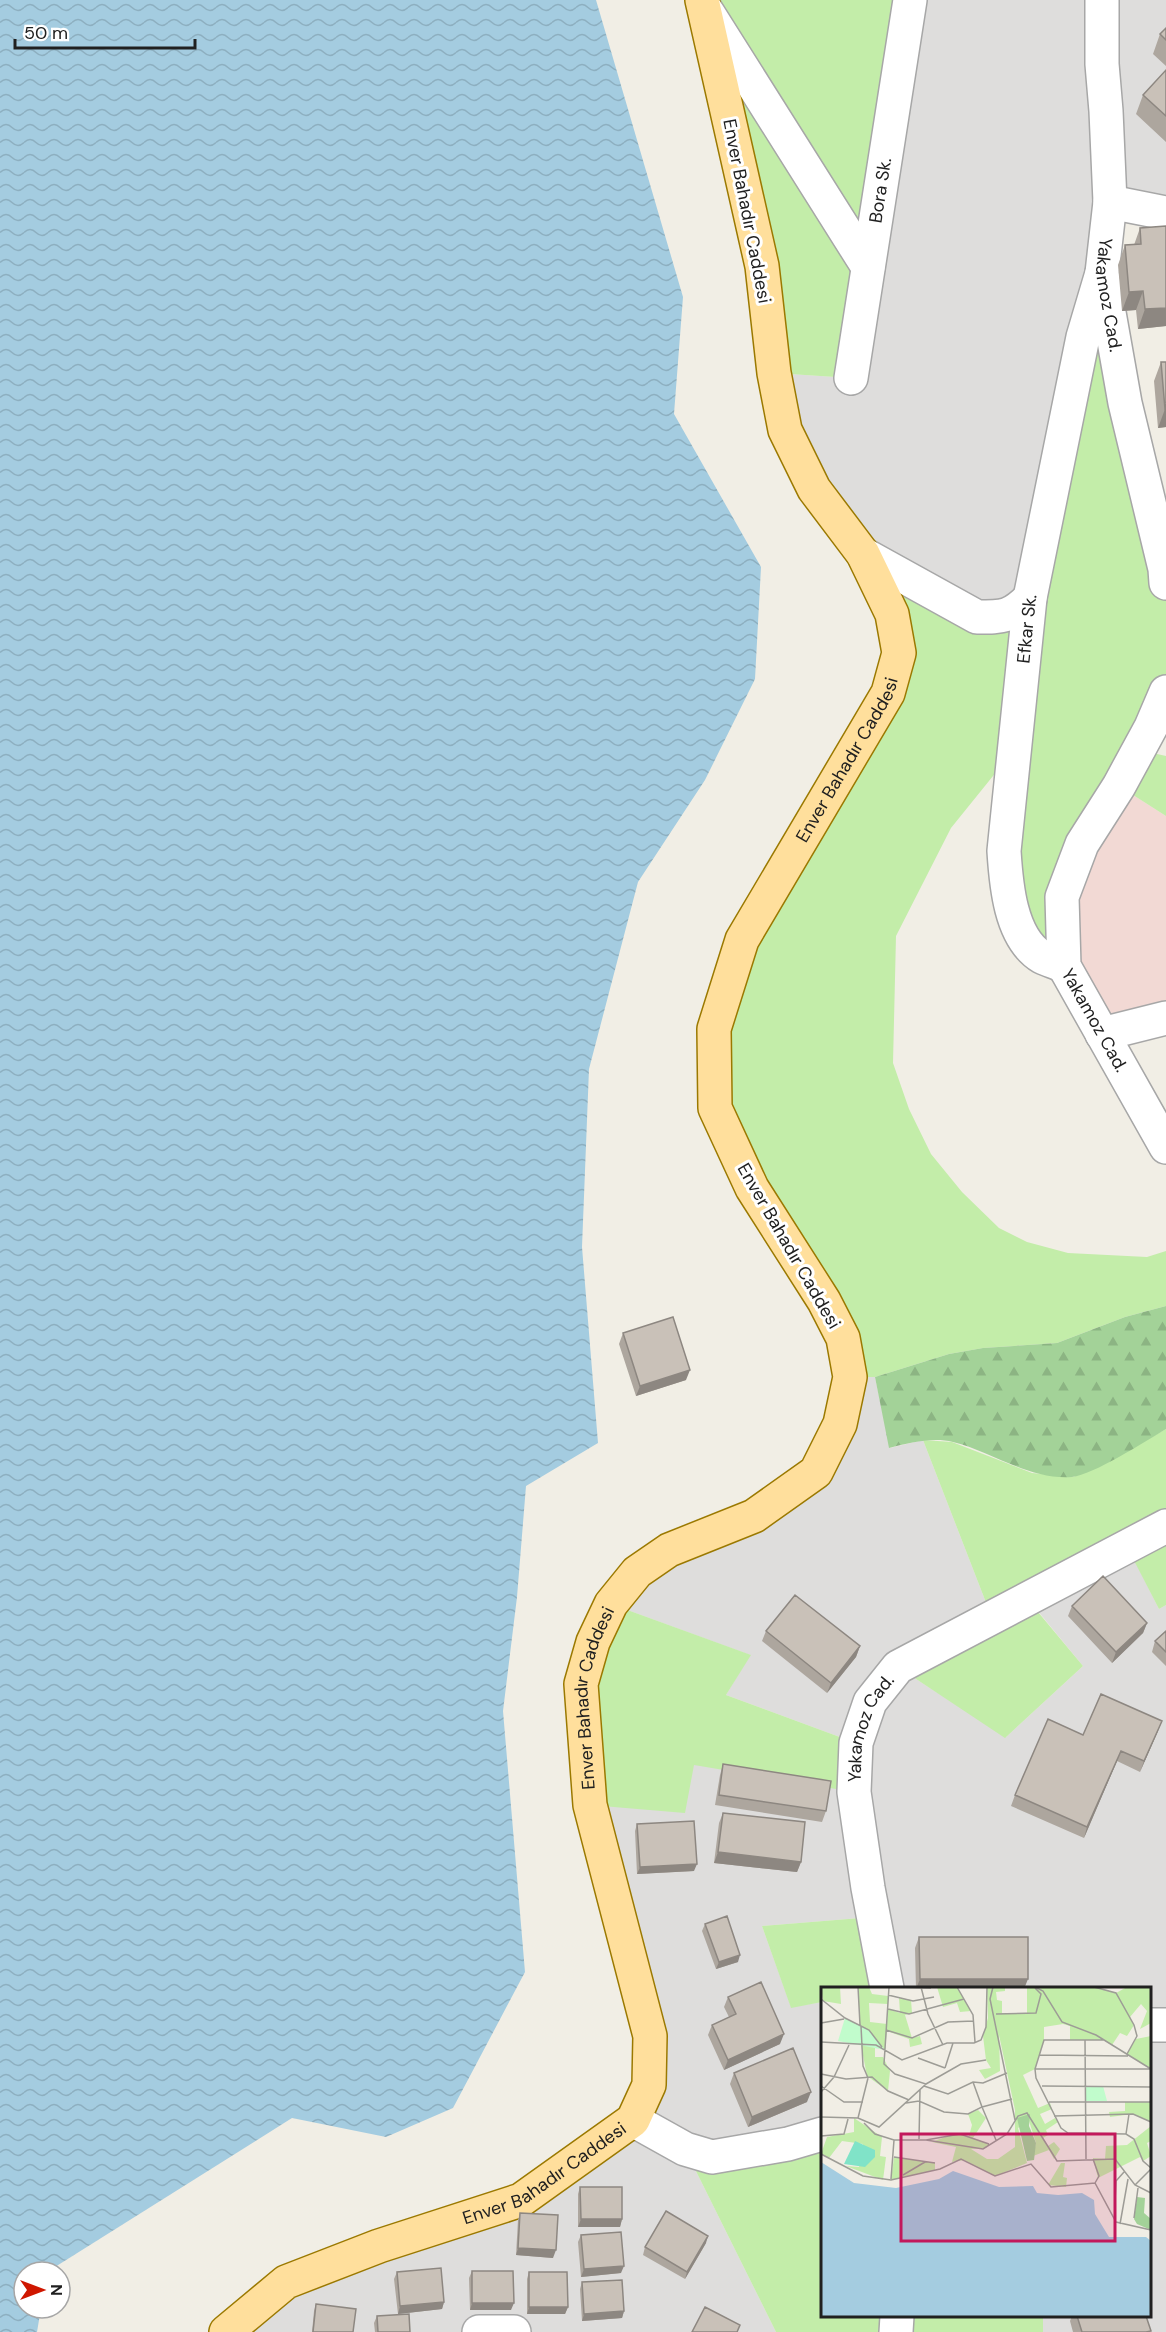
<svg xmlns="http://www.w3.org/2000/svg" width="1166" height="2332" font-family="'DM Sans',sans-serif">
	<defs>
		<pattern id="forest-firs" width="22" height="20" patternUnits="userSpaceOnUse" patternTransform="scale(1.5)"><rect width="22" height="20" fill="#a3d298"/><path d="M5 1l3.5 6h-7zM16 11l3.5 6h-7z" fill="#8cb483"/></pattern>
		<pattern id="water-waves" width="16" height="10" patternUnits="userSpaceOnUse" patternTransform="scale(1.5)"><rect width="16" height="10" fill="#a4cce0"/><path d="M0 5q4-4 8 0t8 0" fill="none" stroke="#8dafc0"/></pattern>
	</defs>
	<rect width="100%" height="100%" fill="#f1eee5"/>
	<path fill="#dedddc" d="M910 0H1166V213L1110 202 1030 598 995 617 863 554 774 373 851 378Z
		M850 1377H875L890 1448 923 1440 992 1618 899 1668 1006 1737 1083 1666 1028 1599 1128 1547 1159 1609 1166 1605V2332H1043V2316H1150V1988H887L873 1917 762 1926 791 2007 822 2002V2134L685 2149 776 2332H226L286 2282 521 2200 649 2085 590 1805 694 1765 856 1743 726 1695 750 1655 611 1604 816 1472Z"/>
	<path fill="#f2d9d4" d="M1119 786 1166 816V1018L1102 1034 1064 966 1082 844Z"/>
	<path fill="#c3eda9" d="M702 0H910L851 378 774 373Z
		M1102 273 1166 583V692L1139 750 1166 756V816L1119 786 1082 844 1064 966 1020 932 1014 750 951 828 896 936 893 1063 909 1109 931 1154 962 1192 999 1228 1027 1242 1068 1253 1147 1257 1166 1251V1306L1125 1317 1057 1343 983 1348 949 1354 875 1377H850L715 1108 742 940 899 653 863 554 977 617 1014 613Z
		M1166 1429V1605L1159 1609 1127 1547 1028 1600 1083 1666 1005 1738 898 1667 992 1618 923 1440 952 1442 1032 1473 1073 1477 1100 1466Z
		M611 1604 751 1655 726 1695 856 1743 854 1792 694 1765 685 1813 590 1805 593 1642Z
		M873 1917 887 1988H822V2002L791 2008 762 1926Z
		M822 2134V2316H1043V2332H776L685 2149Z"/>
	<path fill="url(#forest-firs)" d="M1166 1306V1429C1146 1441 1093 1475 1072 1477 1029 1480 993 1452 953 1442 932 1437 910 1443 889 1448L875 1377 949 1354 983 1348 1057 1343 1125 1317Z"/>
	<path fill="url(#water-waves)" d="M0 0H596L683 297 674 414 761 567 755 679 705 780 638 882 589 1069 582 1247 598 1443 526 1486 517 1597 503 1711 525 1972 453 2108 386 2137 292 2118 47 2272H24V2308H41L37 2332H0Z"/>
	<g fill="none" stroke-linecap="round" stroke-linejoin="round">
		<g stroke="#a7a7a7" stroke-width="36">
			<g id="minor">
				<path id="s1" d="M1102 0V64L1106 111 1110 202 1102 273 1125 403 1165 569 1166 583"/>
				<path d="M706 10 868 267"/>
				<path d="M1110 202 1166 213"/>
				<path id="s2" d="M851 378 910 0"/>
				<path d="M863 554 977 617C1004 617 1011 617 1030 598"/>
				<path id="s3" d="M1166 692 1151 727 1119 786 1082 844 1062 897 1064 966 1166 1147"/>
				<path id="s4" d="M1064 966C1057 963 1049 960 1042 957 1010 938 1006 883 1004 851L1030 598 1083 337 1102 273"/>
				<path d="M1102 1034 1166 1018"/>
				<path id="s5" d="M887 1988 868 1888 854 1792 856 1743 870 1702 898 1667 1166 1526"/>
				<path d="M1150 2025H1166"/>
				<path d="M633 2120 685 2149 712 2157 788 2144 822 2134"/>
				<path d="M479 2332H514"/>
				<path d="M896 2332 897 2316"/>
			</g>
		</g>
		<g stroke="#9b7900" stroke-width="36">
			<g id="major">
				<path id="s6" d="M226 2332 286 2282 379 2246 521 2200 633 2120 649 2085 650 2036 590 1805 581 1684 593 1642 611 1604 637 1572 669 1550 754 1516 816 1472 840 1424 850 1377 843 1338 824 1301 752 1188 715 1108 714 1029 742 940 888 693 899 653 892 614 863 554 814 489 785 430 774 373 762 266 702 0"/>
			</g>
		</g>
		<use href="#minor" stroke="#fff" stroke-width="33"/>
		<use href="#major" stroke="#ffdf9c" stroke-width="33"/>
	</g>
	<path fill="#ada69e" d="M1166 28V66L1153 54 1160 34Z
		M1166 70V142L1136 114 1143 95Z
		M1140 228 1166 326 1138 329 1136 310 1122 311 1118 265 1125 245H1134Z
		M1161 362H1166V427L1158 428 1154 381Z
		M623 1333 686 1380 636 1396 619 1344Z
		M1072 1606 1147 1623 1143 1633 1112 1663 1068 1616Z
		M766 1631 860 1646 856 1657 827 1693 762 1641Z
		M1166 1631V1666L1152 1652 1155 1641Z
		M1158 1731 1140 1772 1117 1761 1084 1838 1011 1806 1015 1795 1083 1735Z
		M723 1764 826 1811 822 1822 715 1805 720 1775Z
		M723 1813 801 1862 797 1872 714 1863 719 1823Z
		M637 1824 694 1871 637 1874 635 1831Z
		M705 1924 738 1962 716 1969 702 1931Z
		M919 1937 1024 1989H916L915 1948Z
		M728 1997 780 2044 724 2070 708 2035 712 2025 729 2017 724 2007Z
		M734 2073 807 2102 748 2127 730 2084Z
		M580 2187 622 2219 620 2227H578V2194Z
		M520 2213 553 2258 516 2255 518 2220Z
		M581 2235 621 2273 581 2277 578 2242Z
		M706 2243 685 2279 643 2255 645 2247Z
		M472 2271 511 2310H470L469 2278Z
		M397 2272 444 2302 442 2309 398 2314 394 2279Z
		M529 2272 568 2307 565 2314H527V2279Z
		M582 2282 624 2311 622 2318 582 2321 580 2289Z
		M316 2304 353 2332H312L314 2311Z
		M377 2316 410 2332H375L374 2323Z
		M1072 2316H1146L1151 2331 1150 2332H1073L1070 2321Z"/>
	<path fill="#8d8781" d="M1143 291 1136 310 1122 311 1129 292Z
		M1166 308V326L1138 329 1145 309Z
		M1166 408V427L1158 428 1165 409Z
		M690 1370 686 1380 636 1396 640 1386Z
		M1147 1623 1143 1633 1112 1663 1116 1652Z
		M860 1646 856 1657 827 1693 831 1683Z
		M1162 1721 1158 1731 1140 1772 1144 1761Z
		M1121 1751 1117 1761 1084 1838 1087 1827Z
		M718 1852 801 1862 797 1872 714 1863Z
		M697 1864 694 1871 637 1874 640 1867Z
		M740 1955 738 1962 716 1969 719 1962Z
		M920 1979H1028L1024 1989H916Z
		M784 2034 780 2044 724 2070 728 2060Z
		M811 2092 807 2102 748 2127 752 2117Z
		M581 2219H622L620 2227H578Z
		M708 2236 706 2243 685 2279 687 2272Z
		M518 2248 556 2250 553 2258 516 2255Z
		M624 2266 621 2273 581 2277 584 2269Z
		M444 2302 442 2309 398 2314 400 2306Z
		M472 2303H514L511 2310H470Z
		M529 2307H568L565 2314H527Z
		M624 2311 622 2318 582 2321 584 2314Z"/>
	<path fill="#c9c1b8" stroke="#8d8781" stroke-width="1.5" d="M1166 28V40L1160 34Z
		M1166 70V116L1143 95Z
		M1166 226V308L1145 309 1143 291 1129 292 1125 245 1141 244 1140 228Z
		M1161 362H1166V408L1165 409Z
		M673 1317 690 1370 640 1386 623 1333Z
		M1103 1576 1147 1623 1116 1652 1072 1606Z
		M795 1595 860 1646 831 1683 766 1631Z
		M1166 1631V1652L1155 1641Z
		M1101 1694 1162 1721 1144 1761 1121 1751 1087 1827 1015 1795 1048 1719 1083 1735Z
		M723 1764 831 1781 826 1811 719 1795Z
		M723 1813 805 1822 801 1862 718 1852Z
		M694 1821 697 1864 640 1867 637 1824Z
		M727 1916 740 1955 719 1962 705 1924Z
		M919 1937H1028V1979H920Z
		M761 1982 784 2034 728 2060 712 2025 736 2014 728 1997Z
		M793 2048 811 2092 752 2117 734 2073Z
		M580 2187H622V2219H581Z
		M666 2211 708 2236 687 2272 645 2247Z
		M520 2213 558 2215 556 2250 518 2248Z
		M621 2232 624 2266 584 2269 581 2235Z
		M441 2268 444 2302 400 2306 397 2272Z
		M472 2271H513L514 2303H472Z
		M529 2272H567L568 2307H529Z
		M622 2280 624 2311 584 2314 582 2282Z
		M316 2304 356 2309 353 2332H313Z
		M705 2307 740 2325 737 2332H692Z
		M409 2314 410 2332H378L377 2316Z
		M1077 2316H1146L1151 2331 1146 2332H1082Z"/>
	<g text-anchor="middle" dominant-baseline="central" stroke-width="6" stroke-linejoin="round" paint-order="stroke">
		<g font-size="18" fill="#202020" stroke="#fff">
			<text stroke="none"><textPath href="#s2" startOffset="190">Bora Sk.</textPath></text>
			<text transform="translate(747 211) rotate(79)">Enver Bahadır Caddesi</text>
			<text stroke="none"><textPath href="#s1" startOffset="296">Yakamoz Cad.</textPath></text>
			<text stroke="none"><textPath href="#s4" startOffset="364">Efkar Sk.</textPath></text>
			<text stroke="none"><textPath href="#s6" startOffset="2032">Enver Bahadır Caddesi</textPath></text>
			<text stroke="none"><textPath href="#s3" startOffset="362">Yakamoz Cad.</textPath></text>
			<text transform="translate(789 1246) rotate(60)">Enver Bahadır Caddesi</text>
			<text stroke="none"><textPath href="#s6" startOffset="900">Enver Bahadır Caddesi</textPath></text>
			<text stroke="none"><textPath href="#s5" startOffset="266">Yakamoz Cad.</textPath></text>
			<text stroke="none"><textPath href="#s6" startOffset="360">Enver Bahadır Caddesi</textPath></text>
		</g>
	</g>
	<g transform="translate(821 1987)">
		<rect width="330" height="330" fill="#f1eee5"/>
		<path d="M0 0H19L20 17 2 14ZM37 0H48L51 7 67 9V17L48 16 49 35 66 37 67 22 79 26 78 11 90 13 91 26 84 28 91 51 99 49 101 57 89 60 88 52 66 44 64 63 39 38ZM116 0H136L150 24 139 25 136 16 122 20ZM166 0H184V4L175 5 176 13 181 14V26H206V1L193 0H273L295 6 306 0H330V36L319 42 326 24 320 17 309 30 313 38 306 49 299 46 291 58 283 53H249V39L242 37 223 40V53L214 82 202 88 217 121 229 116 231 122 219 127 224 137 234 131 237 135 225 143 227 148 222 151 227 159 233 155 239 162 233 172 228 163 212 169 215 156 208 134 197 141 206 176 174 189 143 173 131 175 135 160 111 155 132 147 148 149 151 138 147 127 157 123 165 131 152 151 168 157 165 161 150 162 166 172H177L194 160V123L178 48 179 84 164 92 158 83 170 81 165 73 162 49 167 31ZM330 49V82L306 67 315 52ZM40 58H54V70H62L69 84 67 104 46 89ZM304 115H330V135L312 127 289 130 288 125 304 124ZM33 131 61 150 59 169 65 170 62 193 25 179 38 180 42 157 21 154 8 171 0 167 6 150 33 145ZM330 139V154L326 156 330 169 322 174 319 170 277 191 272 171 284 172 285 159 306 158ZM73 170 114 176V183L70 193ZM240 176H244L242 190 246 191 245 200 227 198Z" fill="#c3eda9"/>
		<path d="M209 127 208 139 215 156 213 173 206 174 196 131ZM316 210 324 211 323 226 330 232V243L316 237 313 232Z" fill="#a3d298"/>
		<path d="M24 31 48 43 64 63 17 54ZM265 99H282L286 114H265Z" fill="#c1fccc"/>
		<path d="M34 154 54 163V170L44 180 23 177Z" fill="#80e3c8"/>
		<path d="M0 175 33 196 75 201 118 192 132 184 178 200 212 199 216 206 237 208 261 206 273 213 274 227 288 250H325L330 254V330H0Z" fill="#a4cce0"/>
		<path fill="none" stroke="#9d9c96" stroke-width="1.5" d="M37 0 39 38M76 0 110 1M100 0 107 27 122 58M136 0 152 28 154 55M172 0 169 12 194 133M214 0 222 4 241 35 275 48 330 82M273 0 295 6 313 38 316 49 306 67M67 8 92 14 113 10M0 12 24 31 48 43 61 60M67 22 88 27 143 12M175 27 215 26 220 7 214 1M0 36 23 32M65 43 91 51 127 35 153 34M264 53 265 172M283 53H223L214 82 215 91 240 141 247 146 305 147 313 152 322 174 330 181M0 55 55 58 81 73 126 56H153L160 53 165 40 166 0M218 68 307 69M97 71 124 81M124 81 132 56M214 82H330M0 87 25 92 51 90 67 104 88 113M105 97 140 77 165 73M0 99 23 115H42M103 99 127 107 152 95 162 96 186 86M221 99 330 100M0 105 13 90 28 58M228 115H330M85 116 98 114 123 125 147 127 161 120 152 95M161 120 175 153M161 120 191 112M233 129 312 127 330 135M0 130 37 131 58 140 105 97 74 87 63 77 68 0M37 131 47 91 42 79 40 39M43 136 54 147 73 153H105L139 147 168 157M305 147 308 127M0 149 23 147 27 132M98 152 99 103M105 153 162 162 186 147 197 129 206 126 236 174 294 172 314 198 330 206M0 167 42 189 70 193 119 182 140 172 174 189 210 177 230 200 274 196 295 235 330 243M73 170 114 176M272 172 278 189 274 196M82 188 104 175M70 192 73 153M314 198 330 182M294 214 295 194 303 185M313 231 317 201M299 237 307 192"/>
		<path fill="#c2185b" fill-opacity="0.15" stroke="#c2185b" stroke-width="3" d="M80 147H294V254H80Z"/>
		<rect width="330" height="330" fill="none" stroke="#202020" stroke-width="3"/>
	</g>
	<g transform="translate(42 2290) rotate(90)"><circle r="28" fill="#ffffff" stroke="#a6a6a6" stroke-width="1.5"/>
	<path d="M0-4.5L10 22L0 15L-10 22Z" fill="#cf1700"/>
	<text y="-9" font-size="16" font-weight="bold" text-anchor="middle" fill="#202020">N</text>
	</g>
	<path d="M15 39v9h180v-9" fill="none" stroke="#202020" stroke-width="3"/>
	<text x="24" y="39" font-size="18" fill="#202020" stroke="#ffffff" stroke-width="4.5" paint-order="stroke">50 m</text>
</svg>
